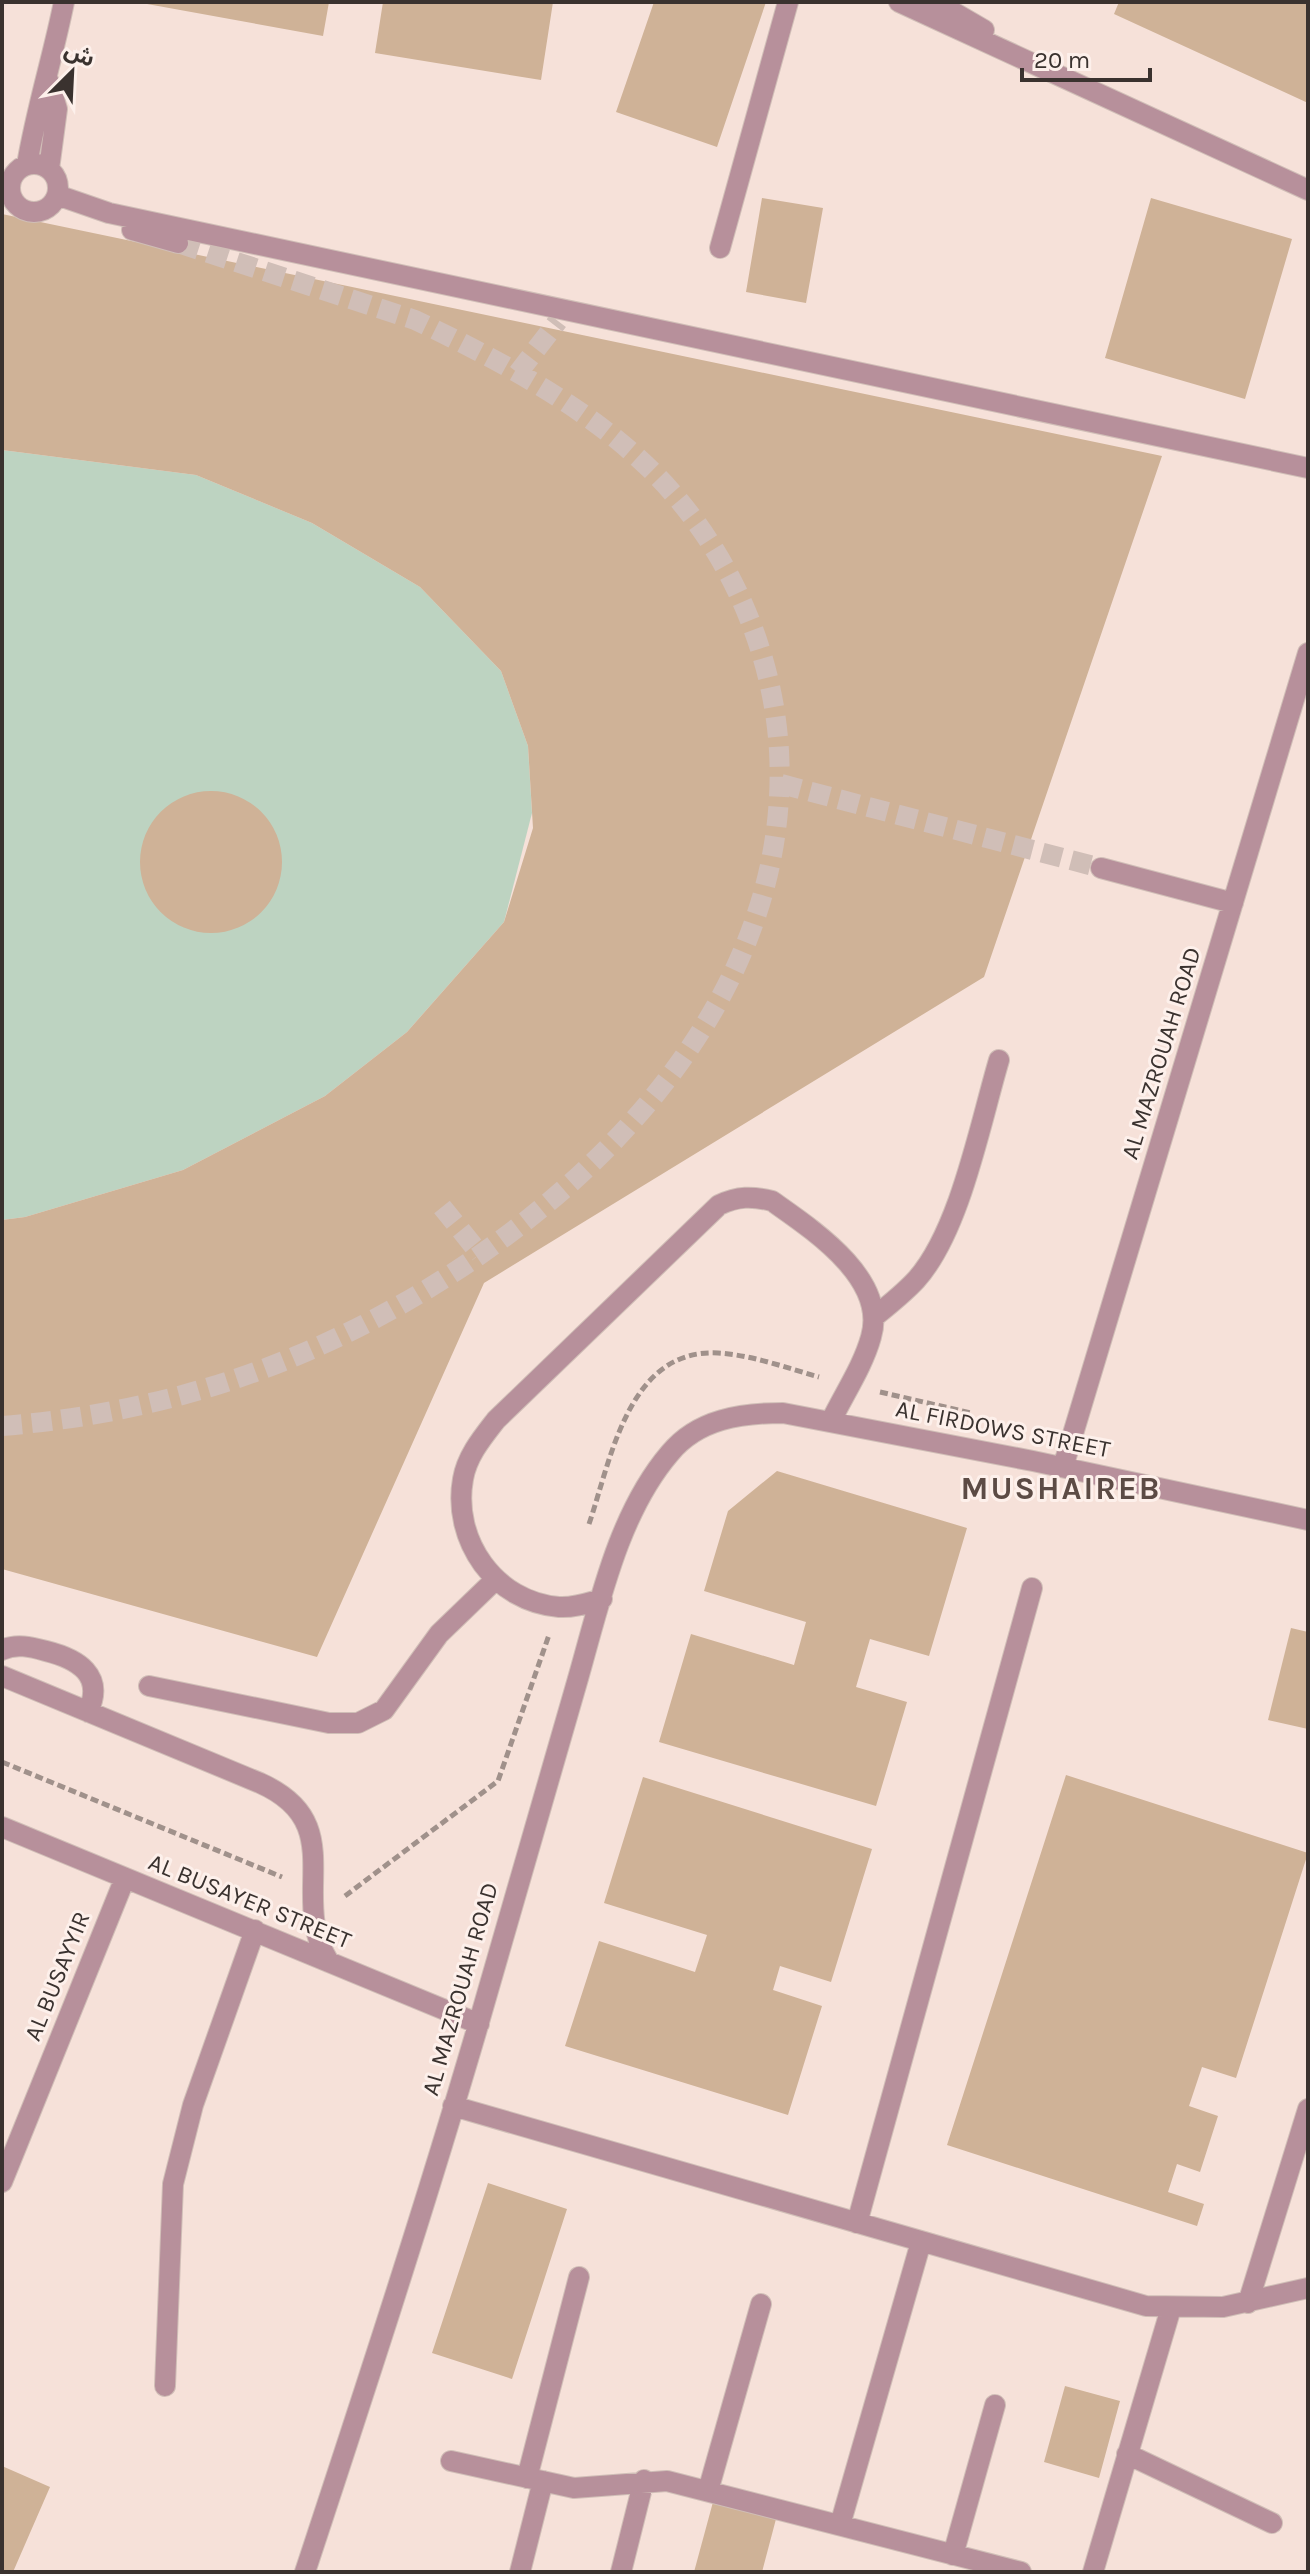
<svg xmlns="http://www.w3.org/2000/svg" width="1310" height="2574" font-family="Karla,'Noto Sans Arabic',sans-serif">
	<rect width="100%" height="100%" fill="#f6e1d9"/>
	<path fill="#bdd3c1" d="M2 450 196 475 312 523 420 587 501 671 528 746 532 813 504 922 407 1032 325 1096 183 1170 25 1217 2 1220Z"/>
	<path fill="#cfb297" d="M136 2H329L323 36Z
		M383 2H553L541 80 375 53Z
		M654 2H766L717 147 616 112Z
		M1119 2H1308V103L1114 14Z
		M762 198 823 208 806 303 746 292Z
		M1151 198 1292 239 1245 399 1105 358Z
		M2 214 1162 456 984 977 484 1283 317 1657 2 1569V1220L25 1217 183 1170 325 1096 407 1032 504 922 533 828 528 746 501 671 420 587 312 523 196 475 2 450Z
		M140 862a71 71 0 1 1 142 0a71 71 0 1 1-142 0Z
		M777 1471 967 1528 929 1656 870 1639 856 1687 907 1702 876 1806 659 1742 691 1634 794 1665 806 1622 704 1591 728 1511Z
		M1291 1628 1308 1632V1729L1268 1720Z
		M1066 1775 1308 1853 1236 2078 1202 2067 1189 2106 1218 2116 1200 2172 1177 2164 1168 2192 1204 2204 1197 2226 947 2145Z
		M643 1777 872 1849 831 1982 780 1966 773 1990 822 2006 788 2115 565 2046 599 1941 695 1972 707 1935 604 1903Z
		M488 2183 567 2209 512 2379 432 2353Z
		M1065 2386 1120 2401 1099 2478 1044 2462Z
		M2 2466 50 2487 13 2572H2Z
		M713 2502 776 2519 762 2572H694Z"/>
	<g fill="none" stroke-linecap="round" stroke-linejoin="round">
		<path stroke="#d0beb7" stroke-width="20" stroke-dasharray="20 10" stroke-linecap="butt" d="M518 373 558 321
			M781 784 1101 868
			M442 1207 480 1254
			M2 1426C102 1418 204 1395 296 1356 533 1257 794 1032 779 751 773 648 727 546 654 473 588 407 499 360 415 320L178 243"/>
		<g stroke="#d0beb7" stroke-width="22">
			<path id="minor" d="M899 2 1308 190
				M936 2 984 30
				M48 80 57 109 49 169
				M10 188a24 24 0 1 1 48 0a24 24 0 1 1-48 0Z
				M27 165C36 110 53 57 64 2
				M57 195 109 213 1308 468
				M132 230 178 243
				M720 248 788 2
				M1101 868 1233 903
				M874 1317C889 1305 903 1294 916 1280 960 1231 980 1124 999 1060
				M1063 1467 1308 653
				M602 1599C588 1603 573 1608 559 1607 495 1602 452 1540 463 1479 467 1456 482 1438 496 1420L719 1205C738 1196 752 1196 772 1201 813 1230 888 1279 871 1337 863 1366 844 1394 831 1421
				M2 1650C16 1643 31 1647 46 1651 78 1659 105 1675 88 1712
				M2 1676 260 1783C352 1824 287 1896 329 1962
				M149 1686 329 1723H358L384 1710 439 1634 496 1579
				M2 1827 479 2024
				M453 2106 1146 2306 1223 2307 1308 2288
				M2 2182 125 1878
				M857 2223 1032 1588
				M1248 2303 1308 2109
				M165 2386 173 2184 193 2105 255 1930
				M1127 2454 1272 2523
				M451 2461 574 2488 667 2481 1021 2572
				M527 2478 579 2277
				M708 2491 761 2304
				M840 2525 921 2242
				M953 2555 995 2405
				M305 2572C365 2390 425 2207 479 2022 511 1911 543 1800 575 1689 598 1611 616 1516 670 1453 698 1419 741 1413 783 1413L1033 1461 1308 1520
				M520 2572 543 2481
				M621 2572 644 2480
				M1093 2572 1171 2308"/>
		</g>
		<path stroke="#a0918b" stroke-width="5" stroke-dasharray="8 4" stroke-linecap="butt" d="M880 1392 971 1413
			M589 1524C611 1460 628 1348 718 1353 752 1355 787 1368 819 1377
			M2 1762 282 1877
			M345 1896 498 1781 549 1635"/>
		<use href="#minor" stroke="#b7909b" stroke-width="20"/>
	</g>
	<g text-anchor="middle" dominant-baseline="central" stroke-width="6" stroke-linejoin="round" paint-order="stroke">
		<g font-size="24" fill="#3a322f" stroke="#fdf0eb">
			<text transform="translate(1161 1053) rotate(-73)">AL MAZROUAH ROAD</text>
			<text transform="translate(1003 1429) rotate(11)">AL FIRDOWS STREET</text>
			<text transform="translate(250 1901) rotate(22)">AL BUSAYER STREET</text>
			<text transform="translate(57 1976) rotate(-68)">AL BUSAYYIR</text>
			<text transform="translate(460 1989) rotate(-74)">AL MAZROUAH ROAD</text>
		</g>
		<g font-size="32" font-weight="bold" letter-spacing="2" fill="#5c4b45" stroke="#fdf0eb">
			<text x="1061" y="1488">MUSHAIREB</text>
		</g>
	</g>
	<rect width="1310" height="2574" fill="none" stroke="#3a322f" stroke-width="8"/>
	<g transform="translate(72 72) rotate(24)" stroke="#fdf0eb" stroke-width="6" paint-order="stroke">
	<path d="M0-6L14 30L0 20L-14 30Z" fill="#3a322f"/>
	<text y="-12" font-size="22" font-weight="bold" text-anchor="middle" fill="#3a322f">ش</text>
	</g>
	<path d="M1022 68v12h128v-12" fill="none" stroke="#3a322f" stroke-width="4"/>
	<text x="1034" y="68" font-size="24" fill="#3a322f" stroke="#fdf0eb" stroke-width="6" paint-order="stroke">20 m</text>
</svg>
